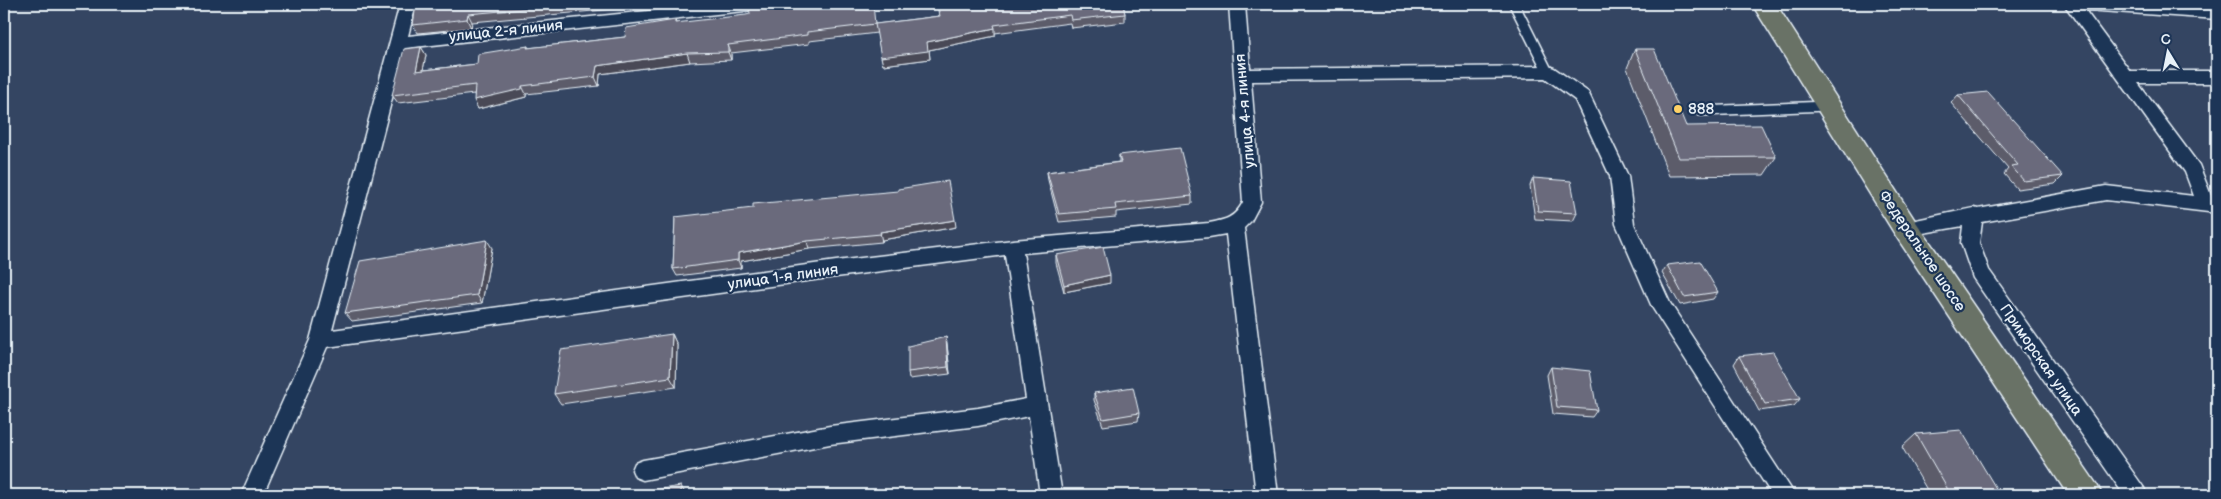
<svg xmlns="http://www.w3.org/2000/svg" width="2221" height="499" font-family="'Balsamiq Sans',sans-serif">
	<rect width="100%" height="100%" fill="#344562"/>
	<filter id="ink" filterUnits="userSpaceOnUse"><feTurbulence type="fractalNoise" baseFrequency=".02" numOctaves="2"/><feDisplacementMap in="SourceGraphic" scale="10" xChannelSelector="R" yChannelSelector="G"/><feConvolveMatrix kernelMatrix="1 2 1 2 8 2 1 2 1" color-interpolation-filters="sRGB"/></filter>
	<g filter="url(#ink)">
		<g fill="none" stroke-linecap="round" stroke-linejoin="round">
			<g stroke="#e8f1f8" stroke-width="12">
				<path id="lane" d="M1514 4 1548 72
					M1700 111 1827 106"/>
			</g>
			<g stroke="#e8f1f8" stroke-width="3">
				<path id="street" d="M400 4H416L408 36 715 4H770L768 8 762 9 405 48 332 330 836 261 1013 240 1209 223C1225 220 1235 218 1243 202L1229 4H1245L1250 69 1548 66 1554 68 1588 92 1590 96 1628 176 1634 224 1670 303 1795 495H1772L1652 307 1616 224 1610 176 1575 100 1545 78 1251 81 1261 202 1251 221 1244 228 1278 495H1256L1226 234 1209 237 1023 253 1062 495H1040L1029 416 978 426 830 444 643 480 635 477 632 470 635 463 643 460 830 426 978 408 1026 399 1005 255 836 277 327 347 263 495H241L310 340Z
					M2064 4H2145L2217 9V19L2085 10 2130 71H2217V83H2138L2199 165 2212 198 2217 199V213L2106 200 1982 222 1979 243 1989 270 2144 488 2147 495H2124L1973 278 1961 243 1963 226 1906 236 1899 234 1897 229 1899 224 1906 222 1974 208 1978 209 2106 186 2194 196 2185 172Z"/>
			</g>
			<g stroke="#e8f1f8" stroke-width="3">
				<path id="highway" d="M1752 4H1776L1916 222 2097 485 2102 495H2068L1896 236Z"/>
			</g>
			<use href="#lane" stroke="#1d3557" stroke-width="9"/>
			<use href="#street" fill="#1d3557" fill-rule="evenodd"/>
			<use href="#highway" fill="#697266" fill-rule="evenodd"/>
		</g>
		<path fill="#5b5b6b" stroke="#e8f1f8" d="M416 4H616L615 9 472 22 471 28 418 33 413 25Z
			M937 4H1123L1125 14V22L1071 28 1070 23 995 33V36L929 50 930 59 883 65 877 33 809 41V44L731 53V60L690 62 600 74 599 86 526 94V97L478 109 474 94 398 103 392 95 421 47 426 55 423 70 477 64 528 46V48L625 37 675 20 676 23 876 24 939 16Z
			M1635 49 1686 126 1776 157 1764 175 1669 176 1627 68Z
			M1958 95 2063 176 2055 184 2017 189 2004 174 2008 169 1951 103Z
			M1119 155 1192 196V204L1116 212V217L1059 222 1048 180 1047 172 1119 162Z
			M1533 178 1577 213 1573 221 1535 219 1530 186Z
			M675 217 956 227 882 240V242L809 249 741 261V268L677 276 673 269Z
			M492 248 482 303 352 321 345 313Z
			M1056 255 1110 283 1064 292 1056 263Z
			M1667 265 1718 292 1713 299 1680 305 1662 273Z
			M672 334 677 345 676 387 561 404 554 394Z
			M946 337 947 344 950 374 909 379 908 372Z
			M1739 356 1800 399 1794 406 1759 411 1734 364Z
			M1551 367 1597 410 1592 417 1553 414 1547 375Z
			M1094 393 1139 413 1138 421 1103 426 1094 400Z
			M1916 434 2000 495H1930L1902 447Z"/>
		<path fill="#4a4a57" stroke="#e8f1f8" d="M613 4H616L615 9Z
			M468 14 472 22 471 28 467 19Z
			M995 28V36L929 50 930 59 883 65 881 57 927 42Z
			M728 45 731 53V60L728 52Z
			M421 47 426 55 421 80 416 71Z
			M687 53 690 62 600 74 599 86 595 77 597 66Z
			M522 86 526 94V97L478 109 474 100Z
			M955 220 956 227 882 240V242L880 232Z
			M487 240 492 248 482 303 477 295Z
			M807 241 809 249 741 261V268L738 260V253Z
			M1110 275V283L1064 292V285Z
			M672 334 677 345 676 387 670 377Z
			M946 337 947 344 950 374 948 367Z
			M681 486 685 493V495H681Z"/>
		<path fill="#6a6a7c" stroke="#e8f1f8" d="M416 4H579L468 14 467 19 413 25Z
			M749 4H873L875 24 807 32V35L728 45V52L687 53 597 66 595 77 522 86V89L474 100 475 85 392 95 404 49 421 47 416 71 477 64 478 54 528 46 527 48 625 37 626 28 675 20V23L746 15 750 14Z
			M937 4H1123L1125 14 1071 20 1070 15 994 25 995 28 927 42 928 51 881 57 875 24 940 16Z
			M1635 49H1654L1686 126 1761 125 1776 157 1679 158Z
			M1988 92 2063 176 2024 181 2011 166 2018 165 1958 95Z
			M1180 148 1192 196 1115 204 1116 209 1059 214 1047 172 1121 162 1119 155Z
			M1533 178 1571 181 1577 213 1538 211Z
			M948 181 955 220 880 232 881 234 807 241 738 253V260L673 269 675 217 753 208V204L898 191V189Z
			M487 240 477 295 345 313 360 261Z
			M1103 247 1110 275 1064 285 1056 255Z
			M1700 261 1718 292 1684 297 1667 265Z
			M672 334 670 377 554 394 561 350Z
			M946 337 948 367 908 372V346Z
			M1773 352 1800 399 1765 404 1739 356Z
			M1551 367 1590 371 1597 410 1557 407Z
			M1133 387 1139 413 1103 419 1094 393Z
			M1961 430 2000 495H1951L1916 434Z
			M681 486V495H642V492Z"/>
	</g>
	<circle fill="#ffd166" stroke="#1d3557" stroke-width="2" cx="1678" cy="109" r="5"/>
	<g text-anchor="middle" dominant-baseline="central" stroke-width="4.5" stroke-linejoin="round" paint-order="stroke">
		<g font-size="15" fill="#e8f1f8" stroke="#1d3557">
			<text transform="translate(506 31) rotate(-6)">улица 2-я линия</text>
			<text transform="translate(1245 111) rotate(-95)">улица 4-я линия</text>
			<text transform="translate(1922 251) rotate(56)">Федеральное шоссе</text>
			<text transform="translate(783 277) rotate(-8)">улица 1-я линия</text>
			<text transform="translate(2041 360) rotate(55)">Приморская улица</text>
		</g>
		<g font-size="15" fill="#e8f1f8" stroke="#1d3557" text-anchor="start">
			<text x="1688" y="109">888</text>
		</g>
	</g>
	<rect width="2221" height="499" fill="none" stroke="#1d3557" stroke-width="20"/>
	<rect x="10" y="10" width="2201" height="479" fill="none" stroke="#e8f1f8" stroke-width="2" filter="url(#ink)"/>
	<g transform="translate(2168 52) rotate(350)" stroke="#1d3557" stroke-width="4" paint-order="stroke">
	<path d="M0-4L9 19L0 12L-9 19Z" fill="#e8f1f8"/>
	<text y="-8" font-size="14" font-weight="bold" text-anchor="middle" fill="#e8f1f8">С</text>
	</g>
</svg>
